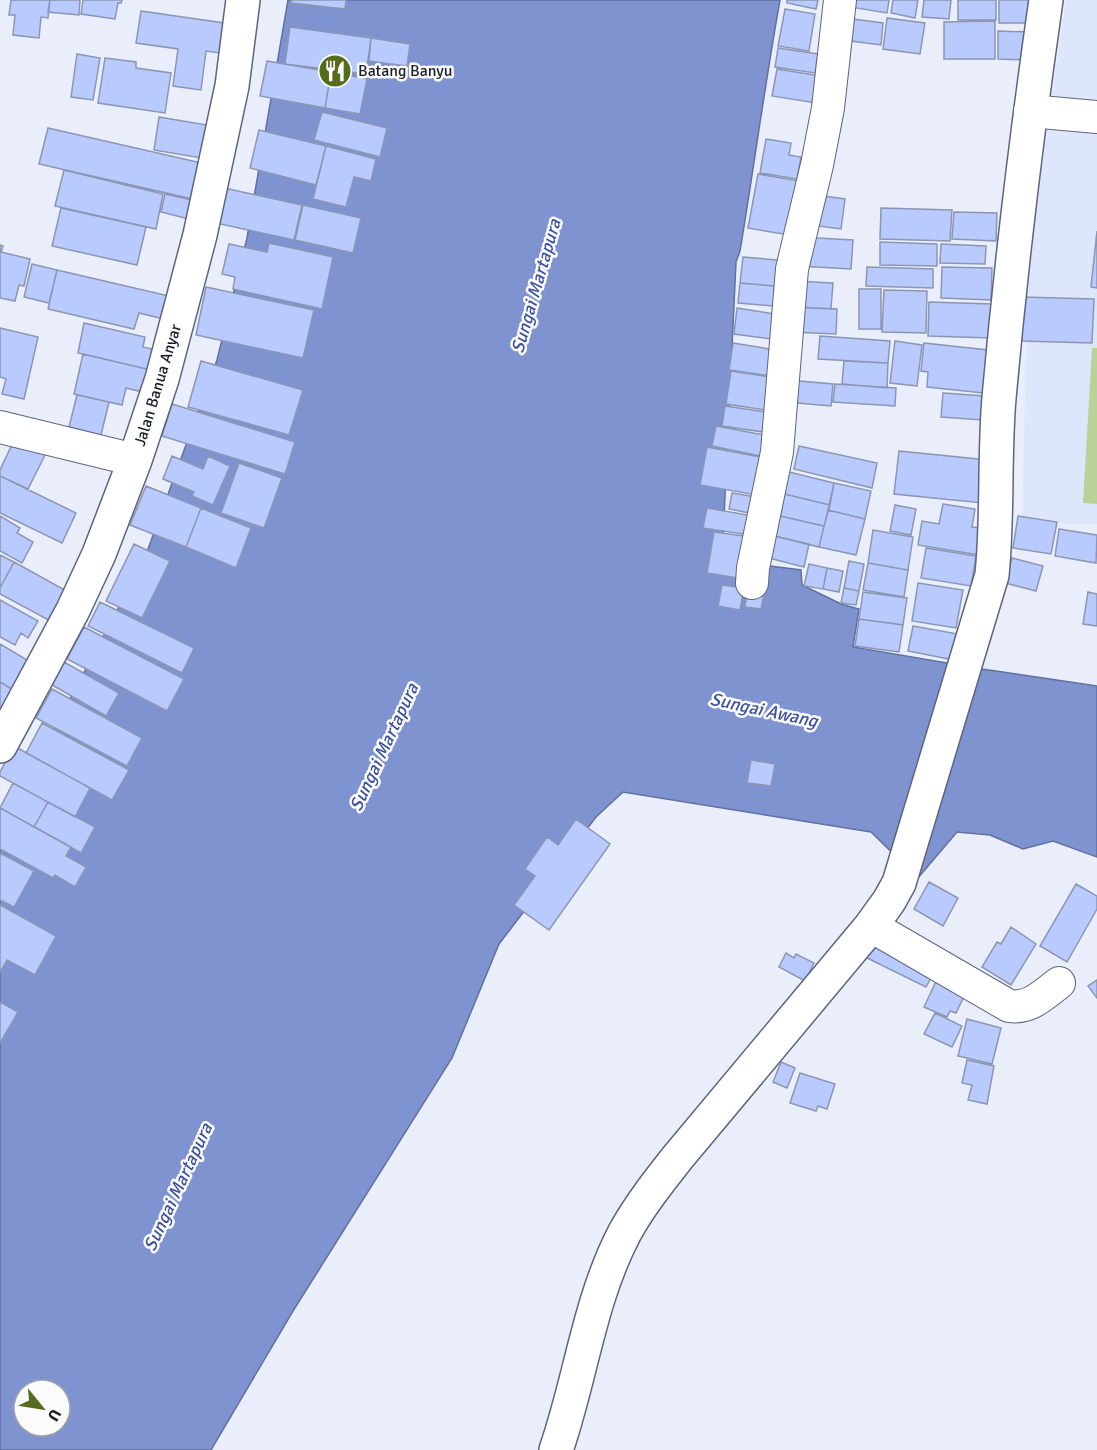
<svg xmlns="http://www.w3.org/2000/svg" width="1097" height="1450" font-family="Signika,sans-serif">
	<rect width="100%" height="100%" fill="#e9eefa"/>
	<path fill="#dee6fc" d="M1066 0H1097V524L1022 523 1028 266Z"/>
	<path fill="#bcd09a" d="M1092 348H1097V504L1083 503Z"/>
	<path fill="#7f93d1" stroke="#61709f" stroke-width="1.5" fill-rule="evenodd" d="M288 0H780C765 83 754 167 740 251L736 262 722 560 801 570 802 585 841 604 859 609 853 647 982 669 1097 686V857L1053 841 1023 849 990 835 957 832 918 878 871 832 623 792 596 817 499 944 452 1058 293 1311 211 1450H0V830L144 560 217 360 247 238ZM24 1390H60V1426H24Z"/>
	<path fill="#b8cafe" stroke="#8c96b2" stroke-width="1.5" d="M11 0H50L48 18 41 17 39 38 13 35 15 15H9Z
		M50 0H80L79 15 48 12Z
		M83 0H122L121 3H118L115 19 81 14Z
		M292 0H346L345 9 291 3Z
		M787 0H818L816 9 787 3Z
		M845 0H889L887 13 844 6Z
		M893 0H918L915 18 891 13Z
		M924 0H951L949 19 922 17Z
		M958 0H996V20H958Z
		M999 0H1029V23H999Z
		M785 9 815 14 809 51 778 46Z
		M141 11 231 24 227 54 206 51 201 90 173 86 178 49 136 43Z
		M887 18 925 23 920 54 883 49Z
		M853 19 883 23 881 45 851 41Z
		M995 21V59H944V22Z
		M290 27 371 38 366 74 285 64Z
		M998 31 1029 32V60L998 59Z
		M371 38 410 44 407 66 369 61Z
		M778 48 818 54 815 73 775 67Z
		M77 54 100 58 93 100 71 97Z
		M105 58 136 62V68L171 73 165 113 98 103Z
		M267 61 331 72 325 108 260 96Z
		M777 69 821 76 816 103 772 96Z
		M331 72 367 79 360 114 325 108Z
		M322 112 387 128 380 157 314 140Z
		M159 117 213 126 207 159 154 150Z
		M48 128 206 164 197 200 39 164Z
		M259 130 326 146 316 185 250 168Z
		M766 139 791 143 789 155 801 157 797 179 760 173Z
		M326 146 376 159 371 181 354 177 346 207 313 199Z
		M64 170 163 194 156 229 55 206Z
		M758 174 799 181 789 235 748 228Z
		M224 188 302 205 294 240 216 223Z
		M165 194 197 201 193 220 161 212Z
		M823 196 845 199 841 229 803 224Z
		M303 205 361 218 353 253 295 240Z
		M61 208 146 227 137 265 52 246Z
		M881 208 952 210 950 241 880 239Z
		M954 212 997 213 996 241 952 239Z
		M1097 231V288L1091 287Z
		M800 237 853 240 851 269 799 266Z
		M880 242 937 244V266L880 265Z
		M269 243 333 257 322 309 233 289 235 277 222 274 229 244 267 252Z
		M941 244 986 246 985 264 940 263Z
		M0 245 3 246 1 252 30 259 24 286 19 285 15 301 0 298Z
		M743 257 789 261 786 287 740 283Z
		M32 264 57 270 49 303 24 297Z
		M867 267 933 269V288L866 286Z
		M942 267 992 268 991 300 941 298Z
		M57 270 169 296 164 319 139 313 134 329 48 309Z
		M794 281 833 283 831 309 793 307Z
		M740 283 786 287 784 307 738 303Z
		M206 287 314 310 303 358 196 335Z
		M859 289H881V329H859Z
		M884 290 927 291 926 333 882 332Z
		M1023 297 1094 299 1092 343 1022 341Z
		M929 302 993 304 991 338 928 336Z
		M793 307 837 309 836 334 791 332Z
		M737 308 781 315 778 340 734 334Z
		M84 323 145 337 143 347 156 350 151 370 78 353Z
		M0 328 38 337 24 399 2 394 6 379 0 377Z
		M820 336 890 341 888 363 818 359Z
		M895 341 922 345 917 386 890 383Z
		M733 343 782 351 778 377 729 370Z
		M924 343 988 350 983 393 927 387 928 372 921 371Z
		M83 354 151 370 146 393 126 388 122 405 74 394Z
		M201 361 303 390 289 435 188 407Z
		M844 361 888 363 887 388 842 384Z
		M731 371 778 378 773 411 726 404Z
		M788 380 833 384 831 406 786 402Z
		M835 384 896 388 895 406 833 402Z
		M943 393 985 396 983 420 941 417Z
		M77 395 109 402 101 435 69 427Z
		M172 404 295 442 285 474 162 436Z
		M725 406 773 413 770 433 722 426Z
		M716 426 774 437 770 458 712 446Z
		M16 436 50 445 28 489 0 476V470Z
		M799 446 877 463 872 488 794 469Z
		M707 447 770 459 762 496 700 485Z
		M899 451 988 460 983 503 894 494Z
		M172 456 203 469 208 456 230 466 213 505 192 496 194 492 163 479Z
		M239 463 282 478 264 528 221 513Z
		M777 469 834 483 830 505 772 491Z
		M0 476 76 513 62 543 0 513Z
		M834 483 871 491 865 519 828 510Z
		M146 486 201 508 186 547 130 525Z
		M772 491 830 505 824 526 767 513Z
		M732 493 763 498 760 515 729 509Z
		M943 504 975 509 972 527 984 528 979 555 918 545 922 521 939 524Z
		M895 505 916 509 911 535 890 531Z
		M201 508 251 528 236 568 186 547Z
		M707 508 759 517 756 536 703 528Z
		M828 510 865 519 856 555 819 547Z
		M767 513 824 526 819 547 762 533Z
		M0 516 20 528 17 533 33 542 22 563 0 551Z
		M1018 516 1057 522 1051 554 1013 548Z
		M1059 529 1097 535 1096 563 1055 556Z
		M873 530 913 537 908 570 868 563Z
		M714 532 758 538 751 580 707 573Z
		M762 533 809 544 804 567 757 555Z
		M134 544 170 561 142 618 106 601Z
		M926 548 976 556 971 586 921 578Z
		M0 555 14 562 0 588Z
		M1012 558 1043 566 1036 591 1005 583Z
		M849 561 864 564 859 591 844 588Z
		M14 562 72 594 56 624 0 594V588Z
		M868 563 908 570 904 597 863 590Z
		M809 564 827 568 823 589 804 586Z
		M827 568 843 571 839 592 823 589Z
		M918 583 963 590 956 628 912 621Z
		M722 585 744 588 740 610 718 606Z
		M748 585 765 588 761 609 745 607Z
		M844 588 859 591 856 605 841 603Z
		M863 592 907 598 903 625 859 619Z
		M1088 592 1097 594V626L1083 624Z
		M0 600 38 621 28 638 21 633 15 645 0 637Z
		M100 602 194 648 182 673 88 626Z
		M859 619 903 625 899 652 855 646Z
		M913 626 958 634 954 660 908 651Z
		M84 627 184 679 167 711 67 659Z
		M0 644 37 666 20 694 0 682Z
		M64 662 119 693 106 716 52 685Z
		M0 682 15 691 0 716Z
		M52 689 142 738 127 766 36 718Z
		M42 723 129 770 112 800 26 753Z
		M14 746 90 788 75 817 0 776V772Z
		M751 760 775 764 771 786 747 783Z
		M13 783 48 802 34 827 0 808Z
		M48 802 95 827 81 853 34 827Z
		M0 808 71 847 66 856 86 867 75 887 55 875 53 878 0 849Z
		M576 819 610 844 549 930 514 905 535 876 525 869 547 837 558 845Z
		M0 853 34 871 14 907 0 900Z
		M929 882 958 898 943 926 914 909Z
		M1076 884 1097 896V909L1067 962 1040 946Z
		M0 905 56 936 35 975 7 960 0 972Z
		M1011 927 1036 944 1011 985 982 967 997 942 1001 944Z
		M880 937 937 966 926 987 861 955Z
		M786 953 794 958 796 954 814 963 805 981 779 967Z
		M938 977 967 990 956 1013 950 1011 947 1017 924 1007Z
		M1097 980V998L1088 986Z
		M0 1002 18 1012 0 1043Z
		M935 1013 962 1026 952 1047 924 1034Z
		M967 1019 1001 1028 992 1064 958 1056Z
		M967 1060 994 1066 987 1104 968 1100 972 1085 962 1083Z
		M781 1062 795 1068 787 1088 773 1082Z
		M800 1073 835 1084 827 1109 818 1106 816 1111 790 1103Z"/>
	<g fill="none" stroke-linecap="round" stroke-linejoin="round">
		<g stroke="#5c657f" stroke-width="34">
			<path id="street" d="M1030 111 1097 117
				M0 427 135 460
				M752 583 753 568 777 452 792 269 817 165 828 108 840 0
				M871 926 1009 1006C1030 1009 1043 995 1059 983"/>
		</g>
		<g stroke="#5c657f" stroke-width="36">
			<path id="secondary" d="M0 746 73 610 99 554 135 460 162 379 200 235 232 86 243 0
				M556 1450C581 1378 589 1300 625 1232 640 1205 659 1181 678 1157L871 926 889 901 899 883 992 575C998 516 994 457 999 398 1011 265 1027 132 1046 0"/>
		</g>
		<use href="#street" stroke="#fff" stroke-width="32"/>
		<use href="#secondary" stroke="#fff" stroke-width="33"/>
	</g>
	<defs>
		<g id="restaurant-disc" transform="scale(1.725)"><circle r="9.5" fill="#546c1c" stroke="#fbfbfb"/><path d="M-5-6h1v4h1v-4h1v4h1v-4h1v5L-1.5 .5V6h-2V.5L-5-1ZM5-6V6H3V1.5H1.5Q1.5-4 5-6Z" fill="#fff"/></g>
	</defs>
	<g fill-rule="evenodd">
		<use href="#restaurant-disc" x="335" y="71"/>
	</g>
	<g text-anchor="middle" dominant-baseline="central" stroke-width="5" stroke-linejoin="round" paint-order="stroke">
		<g font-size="16" fill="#1b1f2a" stroke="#fbfbfb" text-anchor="start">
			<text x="358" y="71">Batang Banyu</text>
		</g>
		<g font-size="16" fill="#1b1f2a" stroke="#fbfbfb">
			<text transform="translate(158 385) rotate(-73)">Jalan Banua Anyar</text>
		</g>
		<g font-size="18" font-style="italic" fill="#3d519d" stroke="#fbfbfb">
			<text transform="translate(536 286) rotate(-74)">Sungai Martapura</text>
			<text transform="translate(764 710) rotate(12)">Sungai Awang</text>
			<text transform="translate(384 747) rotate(-65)">Sungai Martapura</text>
			<text transform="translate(178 1187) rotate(-65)">Sungai Martapura</text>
		</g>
	</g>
	<g transform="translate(42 1408) rotate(120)"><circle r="28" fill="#fbfbfb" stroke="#a1a3a7" stroke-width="1.5"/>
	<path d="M0-4.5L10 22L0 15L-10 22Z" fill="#546c1c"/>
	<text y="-9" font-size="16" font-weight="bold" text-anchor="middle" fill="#1b1f2a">U</text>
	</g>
</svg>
